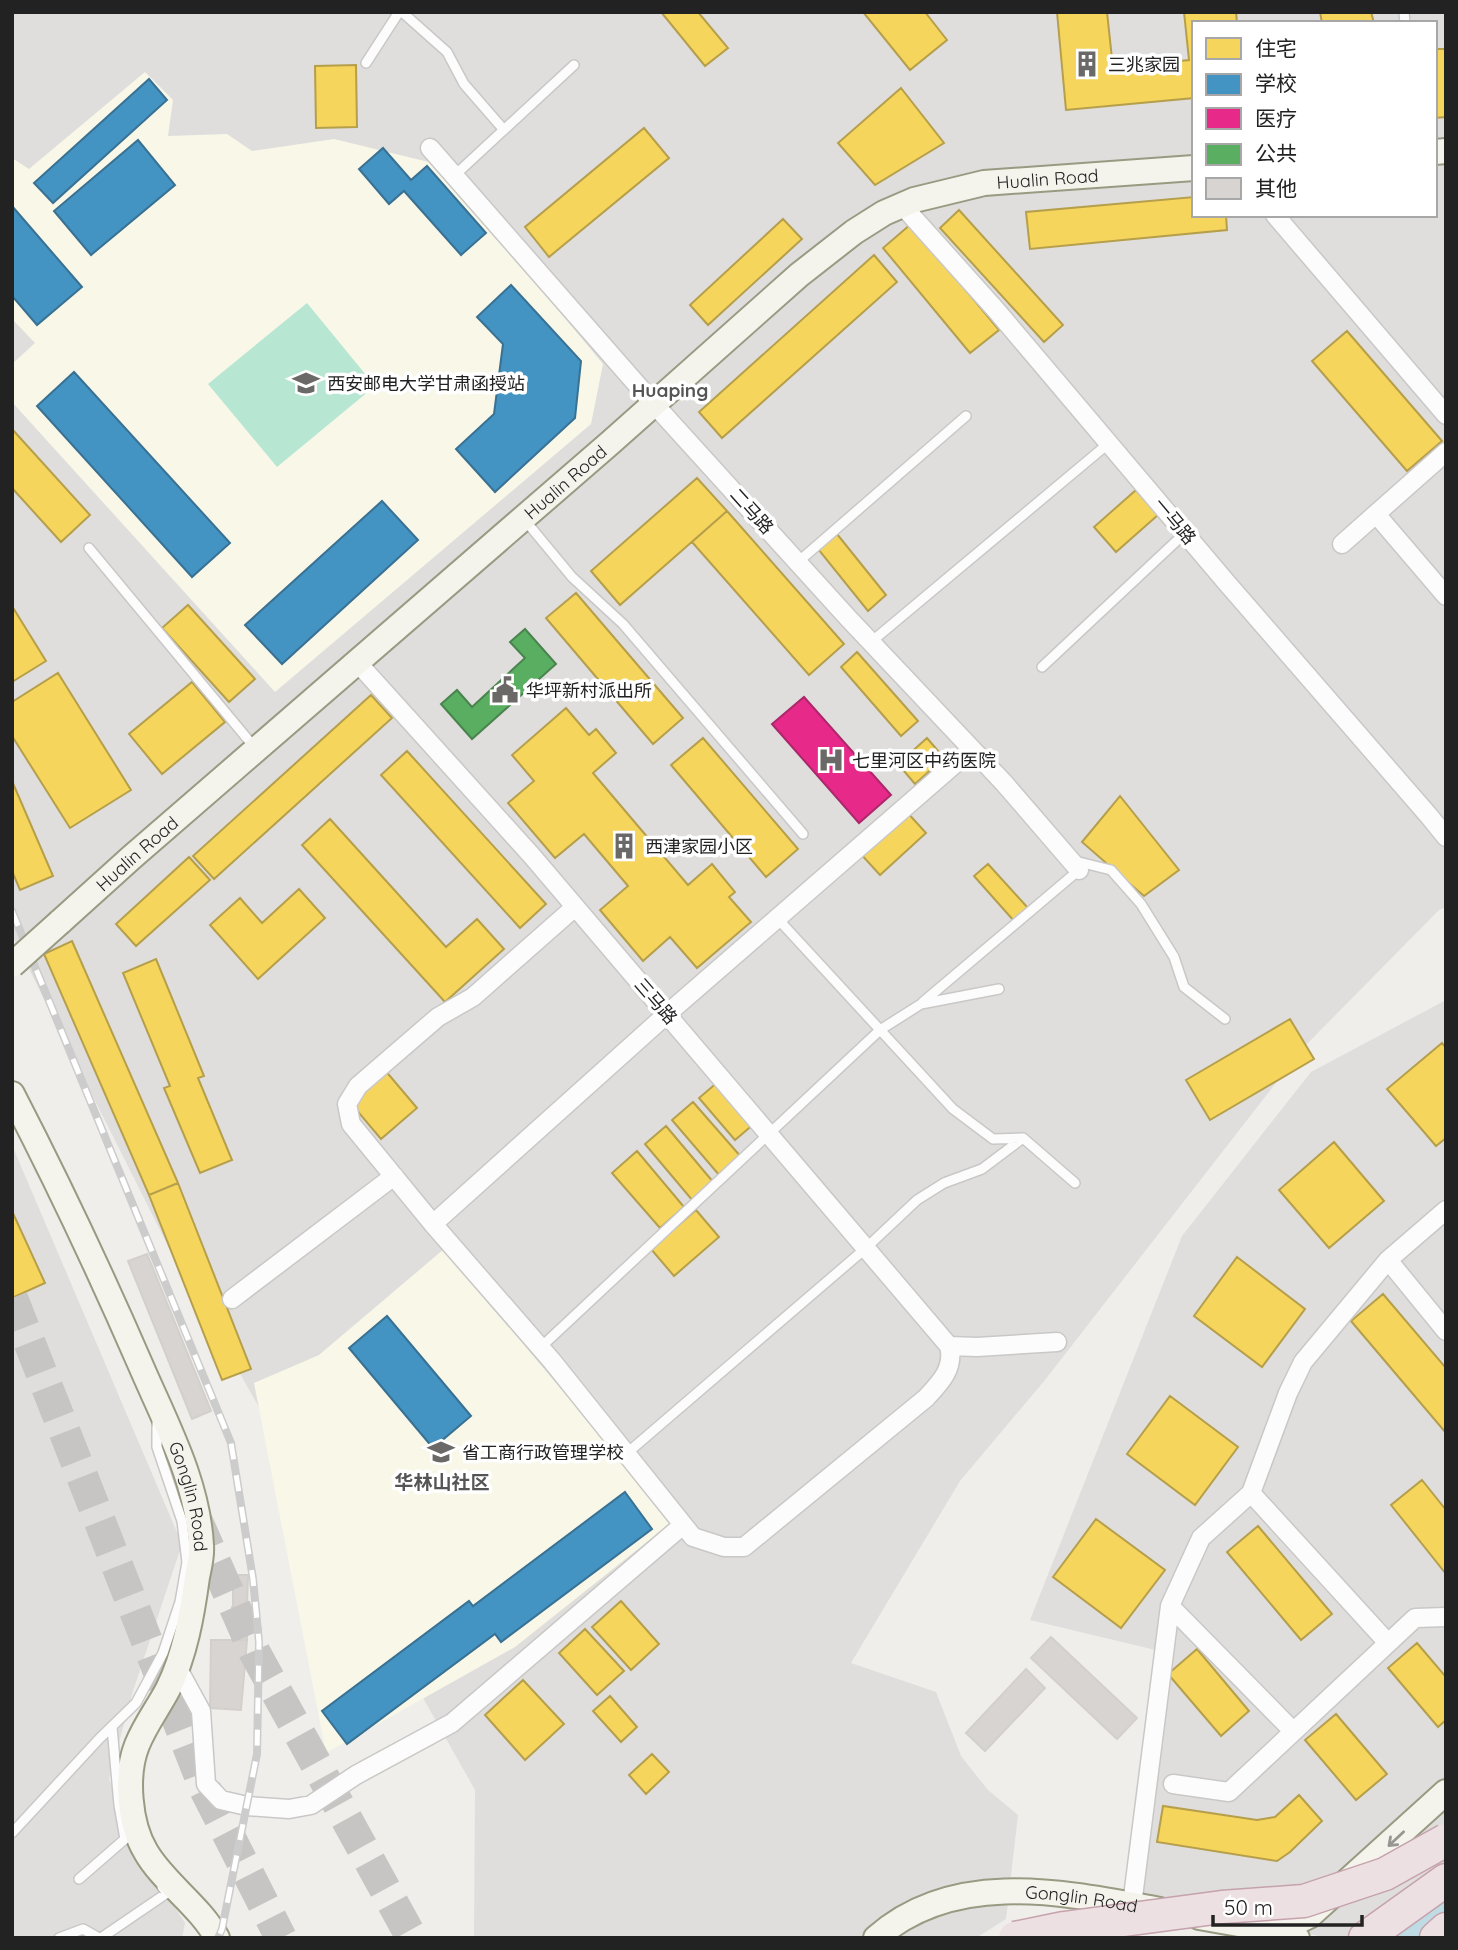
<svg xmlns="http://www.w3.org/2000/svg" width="1458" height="1950" font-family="Quicksand,'Noto Sans SC',sans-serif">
	<rect width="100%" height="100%" fill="#f0eeeb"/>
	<path fill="#dfdedc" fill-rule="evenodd" d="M12 12H1446V907L1439 910 1303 1048 1045 1380 960 1481 851 1663 936 1692 961 1756 988 1790 1018 1815 1006 1919 976 1938H474L475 1790 169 1248 12 935ZM1194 23H1435V215H1194Z
		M1446 1000V1938H1328L1138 1896 1168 1653 1030 1620 1182 1236 1311 1072Z
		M12 1145 182 1544 133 1691 109 1779 136 1847 185 1923 182 1938H12Z"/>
	<path fill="#f8f7e8" d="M145 72 173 100 168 136 227 134 252 151 334 139 437 164 603 364 591 424 275 692 12 402V364L35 343 12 319V158L29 169Z
		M444 1249 672 1522 515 1647 326 1753 254 1383 319 1355Z"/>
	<path fill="#b7e6d2" d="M307 303 375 386 277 467 208 384Z"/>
	<path fill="#f6d55c" stroke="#b69f4b" stroke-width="2" d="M661 12H698L728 48 705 66Z
		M863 12H925L947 40 910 70Z
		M1057 12H1107L1113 68 1189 60 1184 12H1236L1237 23H1194V98L1066 110Z
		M1320 12H1371L1374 23H1322Z
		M1435 49H1446V117L1435 118Z
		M356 65 357 127 316 128 315 66Z
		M901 88 944 143 875 185 838 143Z
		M644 128 669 158 549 257 525 227Z
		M1194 197V215H1226L1227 230 1030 249 1026 212Z
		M959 210 1063 325 1044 342 940 228Z
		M783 219 802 239 708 325 690 305Z
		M911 224 999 330 970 353 883 248Z
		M874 255 897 282 722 438 699 412Z
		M1347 331 1442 441 1407 471 1312 361Z
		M12 429 90 515 61 542 12 488Z
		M697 478 727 511 620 605 591 571Z
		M1136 490 1158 515 1116 552 1094 527Z
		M727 511 844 644 809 675 692 542Z
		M837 534 886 595 868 611 818 549Z
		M576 593 683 718 653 744 546 618Z
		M188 605 255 679 229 702 162 628Z
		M12 606 46 661 12 682Z
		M857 652 918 721 901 736 841 667Z
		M58 673 131 790 70 828 12 736V702Z
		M192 682 225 722 162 774 129 734Z
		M371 695 392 718 214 879 193 856Z
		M566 708 589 735 596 729 616 753 593 773 688 885 712 864 735 892 729 897 751 922 697 968 670 937 643 961 600 910 628 886 584 834 555 858 508 803 534 781 512 755Z
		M703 738 798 849 766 877 671 765Z
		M927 738 944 758 915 784 898 764Z
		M407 751 546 904 520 928 381 775Z
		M12 781 53 876 20 890 12 871Z
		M1120 796 1179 870 1144 896 1082 842Z
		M905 810 926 833 880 875 859 852Z
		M330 819 446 947 477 919 504 949 445 1002 302 845Z
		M189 857 210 880 136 946 116 924Z
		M988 864 1028 908 1014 921 974 876Z
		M299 889 325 918 258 979 210 925 240 898 262 923Z
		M72 941 178 1183 149 1195 44 954Z
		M156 959 204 1076 198 1078 232 1160 200 1173 164 1088 170 1086 123 973Z
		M1290 1019 1314 1059 1210 1120 1186 1080Z
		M1442 1043 1446 1048V1138L1436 1146 1387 1089Z
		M384 1069 417 1108 381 1139 359 1113 353 1101Z
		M719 1081 755 1123 735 1140 699 1098Z
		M693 1102 742 1158 720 1176 672 1120Z
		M666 1126 714 1183 693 1201 645 1144Z
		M1334 1142 1384 1201 1329 1248 1279 1190Z
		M637 1151 684 1207 660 1228 612 1173Z
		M178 1183 251 1369 222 1380 149 1195Z
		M696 1210 719 1237 674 1276 651 1249Z
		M12 1211 45 1283 12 1298Z
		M1237 1257 1305 1309 1262 1367 1194 1316Z
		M1383 1294 1446 1368V1433L1351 1321Z
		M1170 1396 1238 1447 1195 1505 1127 1454Z
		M1422 1480 1446 1510V1574L1391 1505Z
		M1096 1519 1165 1570 1121 1628 1053 1577Z
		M1258 1526 1332 1614 1301 1640 1227 1552Z
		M621 1601 659 1644 631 1670 592 1627Z
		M585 1629 624 1671 597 1695 559 1653Z
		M1417 1643 1446 1677V1720L1438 1727 1388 1668Z
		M1197 1649 1249 1711 1221 1736 1168 1674Z
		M523 1680 564 1724 525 1760 485 1715Z
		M610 1696 637 1727 621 1742 593 1711Z
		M1336 1714 1387 1774 1356 1800 1305 1740Z
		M652 1754 669 1772 646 1794 629 1775Z
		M1299 1795 1322 1821 1290 1852 1277 1861 1157 1842 1163 1806 1257 1820 1275 1817Z"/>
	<path fill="#4393c3" stroke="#397193" stroke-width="2" d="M149 79 167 100 53 203 34 183Z
		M138 140 175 185 91 255 54 211Z
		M383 148 411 180 427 166 486 233 461 255 404 191 389 204 359 169Z
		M12 206 82 287 37 325 12 296Z
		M511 285 581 361 575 418 495 492 456 449 494 414 503 344 477 317Z
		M74 372 230 543 192 577 37 406Z
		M382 501 418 540 282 664 245 625Z
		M387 1316 471 1416 433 1448 349 1348Z
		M625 1492 652 1529 501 1642 495 1634 347 1744 322 1711 469 1601 473 1606Z"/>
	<path fill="#e7298a" stroke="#ac276b" stroke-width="2" d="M804 697 891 795 859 823 772 724Z"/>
	<path fill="#5aae61" stroke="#49844e" stroke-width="2" d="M525 629 556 664 472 739 441 704 457 690 472 707 525 658 510 642Z"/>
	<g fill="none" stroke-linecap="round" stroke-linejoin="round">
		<path stroke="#bfdbe3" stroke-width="37" d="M1401 1938 1446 1887"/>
	</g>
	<path fill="#d7d4d2" stroke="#d3d0cc" stroke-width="2" d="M147 1254 211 1411 192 1419 128 1261Z
		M233 1575H248L247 1607H233Z
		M232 1607H247V1640H232Z
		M1051 1637 1137 1718 1117 1739 1031 1658Z
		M211 1640H247L241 1710 210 1708Z
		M1026 1669 1045 1688 985 1751 966 1733Z"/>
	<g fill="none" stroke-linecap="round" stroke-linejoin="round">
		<path stroke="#c7c5c3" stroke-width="32" stroke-dasharray="32 16" stroke-linecap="butt" d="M12 1298 205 1789 281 1938
			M196 1519 255 1653 412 1938"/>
		<g stroke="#c9c8c7" stroke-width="12">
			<path id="lane" d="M402 12 447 52 464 84 504 130
				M1404 12 1405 23
				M366 63 399 12
				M454 176 574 65
				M524 519 572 577 623 624 803 834
				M89 548 255 748
				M798 562 966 416
				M871 642 1109 443
				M1042 667 1185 533
				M1075 861 1111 870 1141 904 1174 957 1184 987 1225 1019
				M777 918 953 1109 993 1139 1023 1138 1075 1183
				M923 1002 1079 870
				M540 1348 880 1030 921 1004 999 989
				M626 1454 866 1248 917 1200 944 1183 982 1169 1023 1138
				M12 1833 99 1739 136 1703 163 1653 180 1602 187 1562 182 1521 157 1447V1423
				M79 1879 125 1839 119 1805 112 1727
				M59 1938 83 1929 99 1938
				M101 1938 167 1893 162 1887"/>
		</g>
		<g stroke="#c9c8c7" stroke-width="21">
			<path id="street" d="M430 148 654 404 849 619 1004 783 1079 870
				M902 205 996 310 1226 582 1429 816 1446 837
				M1275 215 1446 415
				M1376 514 1446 596
				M1342 544 1446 452
				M357 662 532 856 949 1346C955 1368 940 1383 926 1398L744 1547H724L693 1537 552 1361 433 1224 351 1124 347 1104 358 1086 438 1017 473 997 575 907
				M433 1224 667 1014 972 749
				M1388 1260 1446 1331
				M232 1299 394 1176
				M949 1346 977 1347 1057 1342
				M1251 1493 1388 1643
				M177 1667 201 1711 206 1784 221 1800 247 1806 289 1809 311 1805 356 1775 452 1723 683 1525
				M1293 1731 1170 1606 1201 1538 1251 1493 1288 1393 1303 1362 1388 1260 1446 1210
				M1173 1784 1229 1792 1415 1618 1446 1617
				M1132 1905 1170 1606"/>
		</g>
		<g stroke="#999a82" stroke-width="28">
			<g id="secondary">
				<path d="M1435 152 1446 151"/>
				<path id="s1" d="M60 922 132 857 610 443 799 275 854 232 884 213 914 200 984 183 1194 168"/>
				<path id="s2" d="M12 1094C58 1183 101 1274 141 1366 166 1424 198 1482 201 1546 202 1556 199 1567 197 1577 192 1614 185 1655 168 1689 158 1708 145 1725 137 1745 125 1775 129 1824 146 1852 163 1882 201 1907 217 1938"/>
				<path d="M1199 1917 1278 1931 1297 1938"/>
				<path d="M1278 1931 1309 1916 1446 1792"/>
				<path id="s3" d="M876 1938C955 1868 1066 1893 1160 1910"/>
			</g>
		</g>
		<g stroke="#c5a2ac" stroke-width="35">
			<path id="highway" d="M1365 1938 1446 1880
				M1436 1938 1446 1929"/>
		</g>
		<use href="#lane" stroke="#fdfcfc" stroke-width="9"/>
		<use href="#street" stroke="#fdfcfc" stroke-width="18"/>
		<use href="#secondary" stroke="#f4f4ed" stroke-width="24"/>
		<use href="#highway" stroke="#ece0e2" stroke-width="32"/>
		<g stroke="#ccc" stroke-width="8">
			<path id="rail" d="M12 911 231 1443 253 1579 259 1642 257 1754 222 1929 218 1938"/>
		</g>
		<use href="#rail" stroke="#fff" stroke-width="5" stroke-dasharray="16" stroke-linecap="butt"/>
		<g stroke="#999a82" stroke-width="28" stroke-linecap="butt">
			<path id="secondary-bridge" d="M12 965 60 922"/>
		</g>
		<g stroke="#c5a2ac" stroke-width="35" stroke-linecap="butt">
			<path id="highway-bridge" d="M1015 1938 1064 1928 1222 1907 1304 1901 1385 1874 1446 1840"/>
		</g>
		<use href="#secondary-bridge" stroke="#f4f4ed" stroke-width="24"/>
		<use href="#highway-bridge" stroke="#ece0e2" stroke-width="32"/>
	</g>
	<defs><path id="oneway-shaft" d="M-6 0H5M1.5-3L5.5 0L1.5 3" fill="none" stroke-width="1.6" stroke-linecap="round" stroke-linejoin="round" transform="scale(1.75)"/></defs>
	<use stroke="#969692" href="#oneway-shaft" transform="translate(1396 1839) rotate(137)"/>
	<defs>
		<g id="building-bare" transform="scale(2.1)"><path d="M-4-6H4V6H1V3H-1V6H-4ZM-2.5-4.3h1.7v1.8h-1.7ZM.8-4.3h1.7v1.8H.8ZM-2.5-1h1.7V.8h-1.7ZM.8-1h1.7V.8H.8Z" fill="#6a6968" stroke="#fff" stroke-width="2.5" paint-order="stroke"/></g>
		<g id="university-bare" transform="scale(2.1)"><path d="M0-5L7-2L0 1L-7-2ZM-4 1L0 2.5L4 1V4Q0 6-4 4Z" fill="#6a6968" stroke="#fff" stroke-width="2.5" paint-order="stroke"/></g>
		<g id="civic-bare" transform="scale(2.1)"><path d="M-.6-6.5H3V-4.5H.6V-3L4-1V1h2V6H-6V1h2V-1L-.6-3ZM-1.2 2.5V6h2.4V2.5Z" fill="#6a6968" stroke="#fff" stroke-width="2.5" paint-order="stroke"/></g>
		<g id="hospital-bare" transform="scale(2.1)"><path d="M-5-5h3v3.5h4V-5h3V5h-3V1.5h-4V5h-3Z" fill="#6a6968" stroke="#fff" stroke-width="2.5" paint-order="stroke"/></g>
	</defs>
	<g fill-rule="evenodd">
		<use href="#building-bare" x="1087" y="64"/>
		<use href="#university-bare" x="306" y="383"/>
		<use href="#civic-bare" x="505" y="690"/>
		<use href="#hospital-bare" x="831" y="760"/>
		<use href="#building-bare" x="624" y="846"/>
		<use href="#university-bare" x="441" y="1452"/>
	</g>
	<g text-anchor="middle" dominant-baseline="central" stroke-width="7" stroke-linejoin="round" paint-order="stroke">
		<g font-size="18" fill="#222" stroke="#fff" text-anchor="start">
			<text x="1108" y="64">三兆家园</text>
			<text x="327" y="383">西安邮电大学甘肃函授站</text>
			<text x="526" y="690">华坪新村派出所</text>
			<text x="852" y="760">七里河区中药医院</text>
			<text x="645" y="846">西津家园小区</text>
			<text x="462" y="1452">省工商行政管理学校</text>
		</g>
		<g font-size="18" fill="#222" stroke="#fff">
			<text stroke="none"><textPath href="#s1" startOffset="1256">Hualin Road</textPath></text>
			<text stroke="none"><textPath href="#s1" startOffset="670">Hualin Road</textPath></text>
			<text transform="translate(752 511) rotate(48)">二马路</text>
			<text transform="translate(1175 521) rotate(50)">一马路</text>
			<text stroke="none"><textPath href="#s1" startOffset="103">Hualin Road</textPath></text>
			<text transform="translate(656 1001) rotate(49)">三马路</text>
			<text stroke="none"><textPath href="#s2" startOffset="441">Gonglin Road</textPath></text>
			<text stroke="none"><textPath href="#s3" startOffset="217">Gonglin Road</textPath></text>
		</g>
		<g font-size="19" font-weight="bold" fill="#555" stroke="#fff">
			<text x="670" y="390">Huaping</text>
			<text x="442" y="1482">华林山社区</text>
		</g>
	</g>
	<rect width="1458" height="1950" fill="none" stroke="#222222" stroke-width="28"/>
	<rect x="1192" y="21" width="245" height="196" fill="#ffffff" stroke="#a7a7a7" stroke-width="2"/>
	<rect x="1206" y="38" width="35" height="21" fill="#f6d55c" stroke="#a7a7a7" stroke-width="2"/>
	<text x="1255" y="56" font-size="21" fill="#222222">住宅</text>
	<rect x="1206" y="74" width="35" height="21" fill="#4393c3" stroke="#a7a7a7" stroke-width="2"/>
	<text x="1255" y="91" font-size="21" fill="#222222">学校</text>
	<rect x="1206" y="108" width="35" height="21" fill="#e7298a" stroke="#a7a7a7" stroke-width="2"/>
	<text x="1255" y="126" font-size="21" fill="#222222">医疗</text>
	<rect x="1206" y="144" width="35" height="21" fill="#5aae61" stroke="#a7a7a7" stroke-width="2"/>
	<text x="1255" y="161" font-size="21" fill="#222222">公共</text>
	<rect x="1206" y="178" width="35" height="21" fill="#d7d4d2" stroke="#a7a7a7" stroke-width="2"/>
	<text x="1255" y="196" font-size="21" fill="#222222">其他</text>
	<path d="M1213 1915v10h149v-10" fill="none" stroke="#222222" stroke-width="3.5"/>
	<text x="1224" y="1915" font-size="21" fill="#222222" stroke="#ffffff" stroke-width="5" paint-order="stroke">50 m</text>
</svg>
